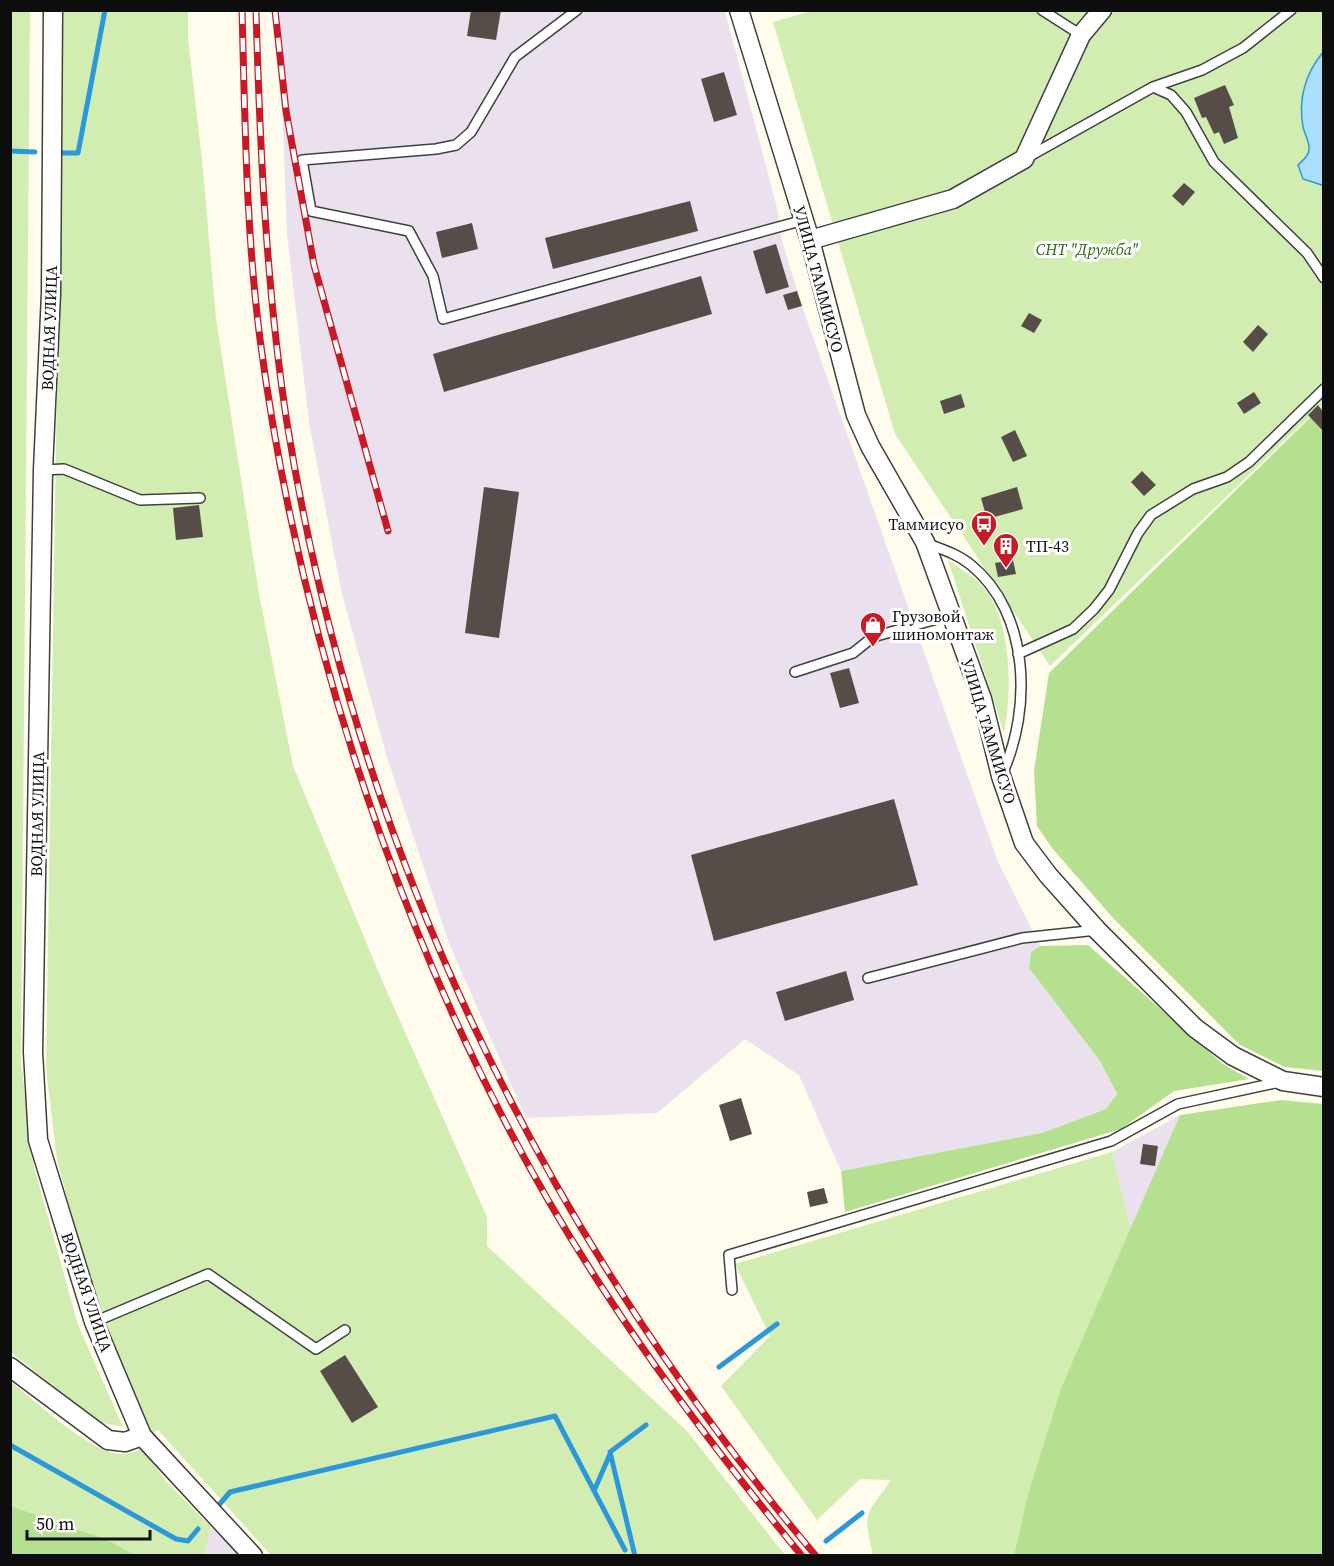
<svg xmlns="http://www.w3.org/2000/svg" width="1334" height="1566" font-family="'Source Serif 4',serif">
	<rect width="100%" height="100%" fill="#fffbed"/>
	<path fill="#ebe0ed" d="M279 11H725L777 208 782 241 802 306 998 862 1040 946 1031 952 1029 968 1100 1061 1117 1094 1106 1109 1042 1133 841 1171 799 1075 745 1039 657 1113 526 1118 450 946 386 754 341 590 309 422 287 234Z
		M1180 1115 1131 1230 1112 1152Z
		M211 1527 241 1555 205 1556Z"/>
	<path fill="#d2edb2" d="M815 10 1323 11V404L1050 666 895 434 773 22Z
		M10 11H30L21 1063 34 1167 78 1325 123 1427 98 1422 11 1352Z
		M63 11H188V38L202 160 216 319 259 594 293 766 381 978 487 1217V1246L687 1431 785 1555H271L158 1430 150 1434 100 1319 57 1160 46 1068Z
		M948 560C961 569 978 579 987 592 1012 627 1012 693 1004 733Z
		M1112 1152 1131 1230 1061 1388 1028 1494 1014 1555H873C862 1510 867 1515 891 1480L860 1479 817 1520 721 1386 770 1336 735 1264Z
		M10 1381C36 1401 92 1456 125 1454 131 1453 138 1450 143 1449L165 1480 211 1527 205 1555H135L108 1540 11 1506Z"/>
	<path fill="#b5e090" d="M1323 405V1071L1285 1067 1240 1045 1114 919 1052 848 1037 826 1034 771 1049 673Z
		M1088 945 1223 1064 1249 1079 1174 1091 1121 1129 845 1212 841 1171 1042 1133 1106 1109 1117 1094 1100 1061 1029 968 1031 952 1040 946Z
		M1281 1100 1323 1104V1555H1014L1028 1494 1061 1388 1180 1115Z
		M11 1506 108 1540 135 1555H11Z"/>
	<path fill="#acdffc" stroke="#2c98da" stroke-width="1.5" d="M1323 52 1324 181 1322 185 1303 179 1298 165C1302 161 1309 156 1309 150 1310 143 1305 135 1303 127 1298 99 1306 73 1323 52Z"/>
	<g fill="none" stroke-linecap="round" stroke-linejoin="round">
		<path stroke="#2c98da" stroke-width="5" d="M10 151 35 152
			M60 153H78L105 10
			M719 1367 777 1324
			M10 1445 176 1539 188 1541 198 1529
			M594 1491 610 1454
			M218 1506 230 1492 555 1416 625 1550
			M826 1541 862 1513
			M635 1556 610 1452 646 1425"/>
	</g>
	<path fill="#564d48" d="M471 10H501L496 40 467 36Z
		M724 72 737 115 714 122 701 79Z
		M1225 85 1234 105 1229 107 1238 138 1224 144 1219 132 1214 134 1206 117 1202 118 1194 98Z
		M1184 183 1195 192 1183 206 1172 196Z
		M690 201 698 231 553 269 545 238Z
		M472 223 478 249 442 258 436 232Z
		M776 244 789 287 766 294 753 251Z
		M701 276 712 314 444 392 433 354Z
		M797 291 802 306 788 310 783 295Z
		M1029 313 1042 320 1034 333 1021 326Z
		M1258 325 1268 334 1253 352 1243 342Z
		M1254 392 1261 403 1244 414 1237 403Z
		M961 394 965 407 944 414 940 401Z
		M1318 405 1323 412V431L1308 415Z
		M1015 430 1027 456 1013 462 1001 437Z
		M1142 471 1156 485 1144 496 1131 482Z
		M484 487 519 492 499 638 465 633Z
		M1017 487 1023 509 987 519 981 498Z
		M199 505 203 537 176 540 173 508Z
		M1013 560 1016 574 998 577 995 563Z
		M849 668 859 703 840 708 830 673Z
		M894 799 918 885 714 941 691 855Z
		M846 971 854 1000 785 1021 776 992Z
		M741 1098 752 1134 730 1141 719 1105Z
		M1143 1144 1158 1146 1155 1166 1140 1164Z
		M824 1188 828 1203 810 1207 807 1192Z
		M345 1355 378 1407 352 1423 320 1371Z"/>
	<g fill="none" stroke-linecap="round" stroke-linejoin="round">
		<g stroke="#404040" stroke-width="12">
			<path id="lane" d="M577 10 515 57 471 132 456 145 436 149 302 160 311 211 409 231 433 276 443 319 804 220
				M1042 10 1081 35
				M1153 87 1171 95 1186 112 1214 162 1307 253 1324 278
				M1028 157 1153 87 1202 70 1243 48 1291 10
				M43 470 64 469 140 500 200 498
				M926 543C941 549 958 554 971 565 1030 613 1032 710 1002 774
				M1018 654 1073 629 1094 609 1109 590 1138 533 1151 515 1193 489 1227 477 1249 462 1324 389
				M795 672 853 653 873 637 951 615
				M868 978 1022 938 1097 930
				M732 1290 729 1255 1111 1141 1178 1104 1280 1082
				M94 1322 208 1274 316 1349 345 1330"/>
		</g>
		<g stroke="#404040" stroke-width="21">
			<path id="street" d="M53 10 51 293 43 470 33 1052 38 1140 94 1322 142 1436 253 1556
				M739 10 810 240 856 415 870 446 925 542 982 699 1001 776 1024 843 1048 875 1097 930 1195 1028 1233 1056 1283 1081 1324 1087
				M810 240 953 199 1024 159 1081 35 1102 10
				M10 1367 108 1440 125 1442 142 1436"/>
		</g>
		<use href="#lane" stroke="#fff" stroke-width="9"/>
		<use href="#street" stroke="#fff" stroke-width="18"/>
		<g stroke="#ca1824" stroke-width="7">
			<path id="rail" d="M242 10C245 120 246 230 260 339 303 666 423 1016 605 1292 665 1384 732 1471 802 1556
				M256 10C260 148 266 286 287 423 355 846 540 1229 816 1556
				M275 10 286 111 314 265 388 531"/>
		</g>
		<use href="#rail" stroke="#fff" stroke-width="4.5" stroke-dasharray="14" stroke-linecap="butt"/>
	</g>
	<defs>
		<g id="bus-pin" transform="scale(1.35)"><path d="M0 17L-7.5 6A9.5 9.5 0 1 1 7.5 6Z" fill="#ca1824" stroke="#fff"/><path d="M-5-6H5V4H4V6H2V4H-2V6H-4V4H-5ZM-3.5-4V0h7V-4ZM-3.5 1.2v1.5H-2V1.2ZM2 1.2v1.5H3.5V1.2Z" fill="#fff"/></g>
		<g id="building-pin" transform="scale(1.35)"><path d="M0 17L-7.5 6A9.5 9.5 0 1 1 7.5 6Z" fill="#ca1824" stroke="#fff"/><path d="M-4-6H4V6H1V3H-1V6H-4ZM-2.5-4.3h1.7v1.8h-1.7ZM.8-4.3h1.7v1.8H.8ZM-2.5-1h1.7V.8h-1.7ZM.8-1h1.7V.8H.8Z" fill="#fff"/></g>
		<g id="shop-pin" transform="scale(1.35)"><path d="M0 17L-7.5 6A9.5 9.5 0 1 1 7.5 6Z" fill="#ca1824" stroke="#fff"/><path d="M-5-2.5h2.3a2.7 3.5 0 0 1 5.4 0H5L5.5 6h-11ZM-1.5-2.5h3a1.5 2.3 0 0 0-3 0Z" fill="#fff"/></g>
	</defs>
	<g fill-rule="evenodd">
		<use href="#bus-pin" x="984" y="524"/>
		<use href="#building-pin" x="1006" y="546"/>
		<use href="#shop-pin" x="873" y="625"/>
	</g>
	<g text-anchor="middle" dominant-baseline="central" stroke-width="6" stroke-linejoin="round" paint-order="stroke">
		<g font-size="16" font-style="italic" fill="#2a6a17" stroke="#fff">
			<text x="1087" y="249">СНТ "Дружба"</text>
		</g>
		<g font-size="16" fill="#0d0d0d" stroke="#fff">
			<text transform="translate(819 279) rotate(75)">УЛИЦА ТАММИСУО</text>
			<text transform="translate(49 328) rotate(-88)">ВОДНАЯ УЛИЦА</text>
			<text transform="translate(989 731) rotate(73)">УЛИЦА ТАММИСУО</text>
			<text transform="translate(37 814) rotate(-89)">ВОДНАЯ УЛИЦА</text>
			<text transform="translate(87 1292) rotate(71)">ВОДНАЯ УЛИЦА</text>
		</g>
		<g font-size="16" fill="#0d0d0d" stroke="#fff" text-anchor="start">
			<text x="964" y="524" text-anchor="end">Таммисуо</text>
			<text x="1026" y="546">ТП-43</text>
			<text x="892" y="616">Грузовой<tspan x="892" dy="18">шиномонтаж</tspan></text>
		</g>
	</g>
	<rect width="1334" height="1566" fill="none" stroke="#0d0d0d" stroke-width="24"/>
	<path d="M27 1530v9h123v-9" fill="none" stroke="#0d0d0d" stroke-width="3"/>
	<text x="36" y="1530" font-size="18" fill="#0d0d0d" stroke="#ffffff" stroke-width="4.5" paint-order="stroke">50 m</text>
</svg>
